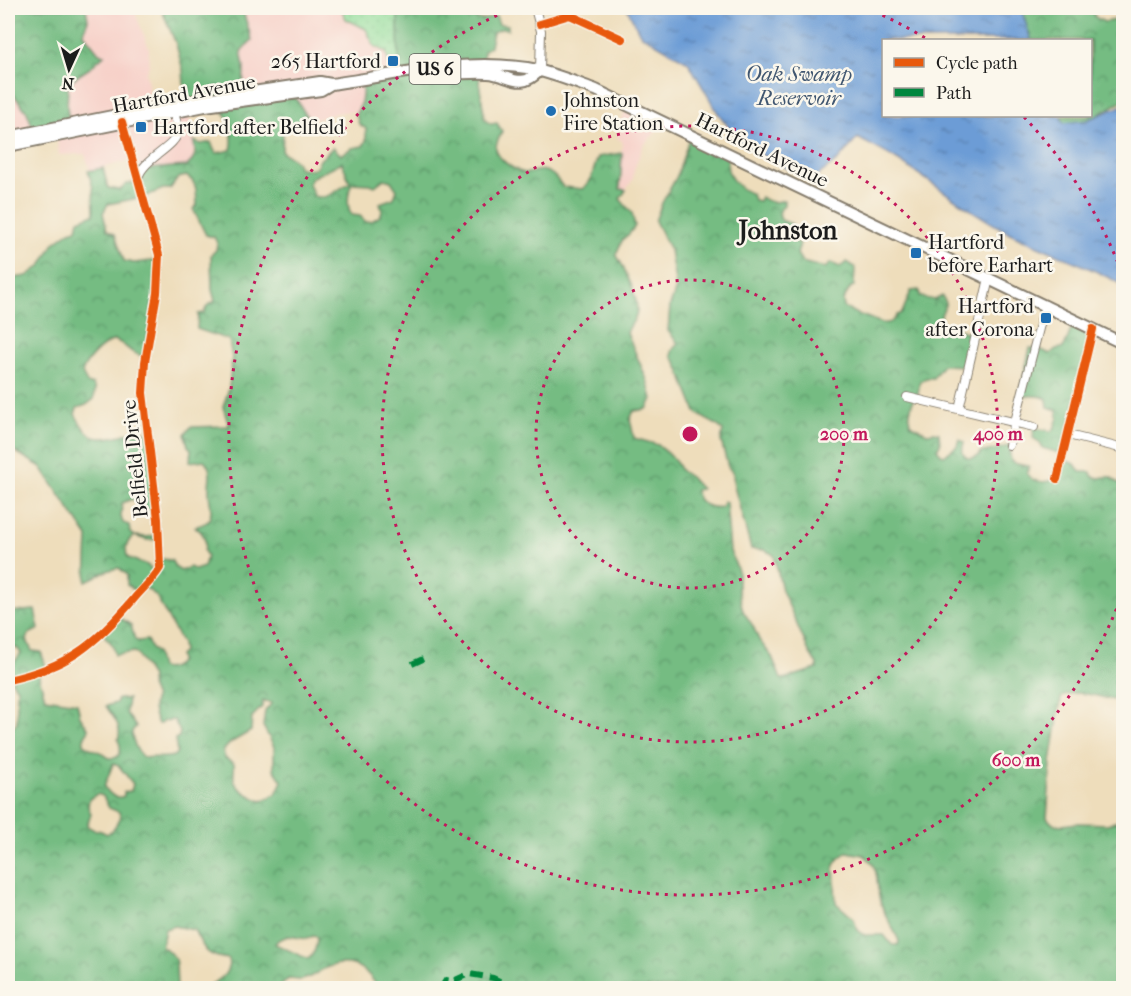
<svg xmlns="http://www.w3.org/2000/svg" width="1131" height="996" font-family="'IM FELL French Canon',serif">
	<defs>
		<pattern id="grass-dots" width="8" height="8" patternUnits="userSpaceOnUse" patternTransform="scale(1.5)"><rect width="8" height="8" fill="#90dd9a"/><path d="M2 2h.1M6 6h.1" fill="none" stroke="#7cbd84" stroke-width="1.8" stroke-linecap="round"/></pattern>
		<pattern id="forest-crowns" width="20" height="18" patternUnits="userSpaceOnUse" patternTransform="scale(1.5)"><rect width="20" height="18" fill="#74bc82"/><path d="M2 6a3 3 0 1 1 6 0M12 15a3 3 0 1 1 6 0" fill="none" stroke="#5e986a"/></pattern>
		<pattern id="water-ripples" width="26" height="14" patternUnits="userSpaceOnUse" patternTransform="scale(1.5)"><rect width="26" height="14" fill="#6c9cd6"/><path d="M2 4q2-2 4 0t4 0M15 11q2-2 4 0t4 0" fill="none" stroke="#587ead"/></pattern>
	</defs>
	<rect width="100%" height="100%" fill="#fbf7ec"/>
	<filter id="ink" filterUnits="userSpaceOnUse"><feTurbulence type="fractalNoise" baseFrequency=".0167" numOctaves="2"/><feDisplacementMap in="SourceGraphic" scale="12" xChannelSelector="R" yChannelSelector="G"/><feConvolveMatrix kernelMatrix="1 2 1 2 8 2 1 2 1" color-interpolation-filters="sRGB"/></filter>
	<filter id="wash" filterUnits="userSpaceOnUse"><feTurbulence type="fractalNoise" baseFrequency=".008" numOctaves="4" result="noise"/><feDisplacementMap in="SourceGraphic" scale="24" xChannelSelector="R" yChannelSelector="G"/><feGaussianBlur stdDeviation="1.35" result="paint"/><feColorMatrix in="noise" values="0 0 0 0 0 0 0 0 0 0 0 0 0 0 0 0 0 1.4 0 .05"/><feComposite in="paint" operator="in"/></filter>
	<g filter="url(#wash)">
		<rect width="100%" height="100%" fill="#edb"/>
		<path fill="#f7d1c9" d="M86 8H131L134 10 149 48V66L146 72 151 105H187L195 142 192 161 187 166 147 169 136 173 131 160 90 171 85 154 59 155 56 129 70 126 67 107 68 87 73 79 90 68 99 53 83 33 88 17Z
			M242 8H341L346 19 366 29 374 46 386 52 391 73 361 84 363 89 360 107 356 114 352 111 337 113 310 121 291 89 243 95 241 51 252 40Z
			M8 90 11 91 27 112 34 131 8 140Z
			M627 109 660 123 656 132 643 146 634 170 633 179 626 190 621 191 622 141 617 138 620 121Z"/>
		<path fill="url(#grass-dots)" stroke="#567c5b" stroke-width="1.5" d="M341 8H394L398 15 399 72 391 73 386 52 374 46 366 29 346 19Z"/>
		<path fill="url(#forest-crowns)" stroke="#486c4f" stroke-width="1.5" fill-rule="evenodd" d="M8 8H86L88 20 83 33 99 53 104 55 90 68 73 79 68 87 67 107 70 126 35 133 27 112 11 91 8 90Z
			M161 8H242L252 40 241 51 244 67 243 95 291 90 309 120 299 128H287L283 131 282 152 295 160 299 168 313 169 317 167 319 161 333 147 341 155 352 148 363 146 366 141V129L359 124 356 114C361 106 364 93 361 84L399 72 398 15 394 8H468L470 16 482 20 496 16 499 24 508 25V30L503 28 493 32 490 46 484 51 479 82 485 120 491 124 497 123 502 131C500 137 495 143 496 150 499 160 516 172 526 173 531 173 531 172 536 171 549 168 556 177 563 187L583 189 590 181 598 157 622 153 620 189 626 190 620 199 632 213 635 226 629 234 623 239 616 254C624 267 641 301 636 316 633 323 629 326 627 333L647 380 652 399 647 409 634 411 630 419 634 438 658 445 674 459 681 471 690 477 701 489 696 490C696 504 710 509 722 507L723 501 726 502 730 551 738 571V590L743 611 753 626 759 640 772 657 781 679C789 679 806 671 817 669V664L809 652 782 590 774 555 765 550 751 549 734 486 733 473 728 467 721 441 723 431C717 422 703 420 696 412L676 362 672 357V351L678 343 668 331 670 306 676 288 670 250 655 221 662 203 677 176 690 136 728 159C724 176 738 188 752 194L754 200 759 201 761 197C769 203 775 203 784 200V205C779 210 778 214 781 220L792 224C794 230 791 235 794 241L800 243 797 254 802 262 825 268 831 263 840 267 847 262 855 267 854 286 851 287 843 300 844 307C852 312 858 315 866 317 878 321 889 330 897 315L902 313 911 291 919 290 920 296 924 298 935 300 942 296 946 303 941 315 942 323 973 335 967 366 943 365 933 378H926L920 382 917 398 913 399 909 417 910 424 927 433 935 432 939 433 940 444 937 449 941 454 945 455 957 446 959 439 964 442C960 455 965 462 979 456L981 452C986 452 1005 448 1009 445L1011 461 1017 464 1029 466 1027 474C1032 483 1052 485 1057 475 1060 471 1061 465 1063 460L1075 464 1080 472H1091L1092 476C1101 481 1103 475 1110 477 1114 479 1117 483 1122 485L1124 491 1123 701C1106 701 1075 685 1061 698L1051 762 1047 818 1053 824 1063 825 1077 823 1107 824 1123 820V988H378C367 968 351 958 328 967 319 970 312 978 302 980 298 980 292 979 288 979L279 988H204C218 981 230 976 229 959 205 956 205 950 194 930L174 926 165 929 161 949 165 948 175 958 176 964 177 988H8V728L14 726 17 722V688L11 680 13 679 11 667 21 653 17 648 8 646V612L35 610 39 629 29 634 27 640 32 651 41 652 46 667 38 673 45 698 77 703 80 716 89 730C77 745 87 747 100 752 104 753 107 759 112 758 123 758 121 746 118 740 123 727 113 717 106 706L116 703 118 699H128L126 713 136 727 132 731C132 740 137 753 144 758 154 756 163 759 174 756L177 752 175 739 179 737 180 732 174 720 163 721 161 724H158C154 715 151 707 155 698L151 688V677L137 654 134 652 115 655 112 644 103 634 120 618 131 625 135 640 138 641 147 640 151 649 156 652 160 668C168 670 175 668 180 661L179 656 183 652 182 644 156 596 145 587 139 593 127 585V575L119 568C106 569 98 576 86 581L88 537 41 467 11 449H8V279L27 276 41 266 54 243 70 231 77 229 79 220 94 214 93 188 88 171 103 168 108 188 120 190 127 184 138 182V178L147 169 187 166 192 161 195 154 194 141 201 144 211 142 214 150 217 153 231 150C235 135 228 121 223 109L192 104 184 85 183 70 176 44ZM342 162 350 183C338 188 329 201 314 196L309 184 311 178ZM186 176C198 182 196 193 197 205L193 209 206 235 214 237 217 243 216 250 211 255 212 290 215 301 207 306 204 313 198 314 197 329 229 340 232 357 229 388 223 407 229 426 191 427 185 434 188 446 191 449 190 462 204 460C214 470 208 481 209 492 209 501 214 513 208 521 205 524 199 525 195 527 204 532 207 541 204 551L207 556 204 567 195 570 190 567 181 571 176 568 171 560 161 559 156 573 147 565 128 558C124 550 127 540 134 536L147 540 158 539V535L147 537 135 536 130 533 129 525 123 523 121 517 122 503 132 499 139 502 142 512H156L147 432C139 433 130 432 122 435 95 442 88 439 75 414L77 408 86 405 94 399 95 390 93 385 87 383 82 373C85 361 103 343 115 340 129 346 128 354 145 356L159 260 134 263 124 261 115 234 107 230 103 213 108 204 144 197 163 189H170L178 178ZM384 179 391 181 397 190 394 198 380 203 382 211 380 216 372 221 366 222 360 216 352 215C346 207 348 191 352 183L370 184 375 186ZM263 700 272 703 265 711 263 726 274 747V769L282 781 276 794 262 801C253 798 237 790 234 780 233 775 235 769 234 764L225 758 223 751 230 743 251 731 252 717 262 707ZM113 764 119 766 133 784 131 791 124 792V796C115 800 110 794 104 787ZM97 794 103 796 109 808 119 812 121 817 112 831 107 834 99 830H94L87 826 91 814 88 807 89 799ZM847 852 864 855C880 868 876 880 879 897 882 912 893 927 899 941L898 945H892L884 935H864L858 930 853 918 836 903 834 865 839 858ZM288 936 307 939 313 936 317 937C317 945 315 954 308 959L275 944 278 940Z
			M1023 8H1092L1095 17 1104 22 1123 19V101L1102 112 1089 124 1062 128 1053 116H1090V40H1032L1027 32Z
			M1075 322 1092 329 1063 454 1042 448 1040 443 1033 438 1034 428 1051 431 1054 429 1058 418 1057 410 1048 407 1047 399C1038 394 1030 397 1020 395V392L1030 348 1040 349 1050 354 1056 349 1063 348C1069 339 1069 331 1075 322Z"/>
		<path fill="url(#water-ripples)" stroke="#445c79" stroke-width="1.5" d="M627 8H1021L1031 40H884V116H1060L1064 123 1087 120 1123 105V285C1084 263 1042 250 1002 229 964 208 931 181 894 158 883 151 870 145 858 138L838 160 812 180 776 163 740 142 718 113 688 62 640 34Z"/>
	</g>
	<g filter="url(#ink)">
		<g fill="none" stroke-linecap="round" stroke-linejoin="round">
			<g stroke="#857c6c" stroke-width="10">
				<path id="minor" d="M535 8 541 31 540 70
					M540 24 570 15 622 39
					M138 178C143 158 176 148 178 131 178 124 174 115 173 108
					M907 397 1034 427
					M959 409 989 278
					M1068 435 1124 449
					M1009 445 1045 305
					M1057 479 1093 329
					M8 680C67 667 94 646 133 600 142 589 153 580 160 568L158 519 143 393 145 362 157 293 159 255 122 122"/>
			</g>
			<g stroke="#857c6c" stroke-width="14">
				<path id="highway" d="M445 74C459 74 474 72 488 73 509 74 520 92 540 70
					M8 137 172 104 320 82 331 84C395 75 462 58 527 68 551 72 574 82 596 90L1124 344
					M8 146 205 106 321 90 331 84"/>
			</g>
			<use href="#minor" stroke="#fff" stroke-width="8"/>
			<use href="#highway" stroke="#fff" stroke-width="10"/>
			<path stroke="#00873e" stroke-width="6" stroke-dasharray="12 6" stroke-linecap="butt" d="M412 664 423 659
				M441 988 446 980 453 981 469 974 493 978 515 988"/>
			<g stroke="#fbf7ec" stroke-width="11">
				<path id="cycleway" d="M540 24 570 15 622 39
					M1057 479 1093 329
					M8 680C67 667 94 646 133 600 142 589 153 580 160 568L158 519 143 393 145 362 157 293 159 255 122 122"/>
			</g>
			<use href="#cycleway" stroke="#e8590c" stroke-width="8"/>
		</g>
	</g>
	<g fill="none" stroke="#c2185b" stroke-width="3" stroke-dasharray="3 6">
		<circle cx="690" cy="434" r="154"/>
		<circle cx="690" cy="434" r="308"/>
		<path d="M1123 592A461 461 0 1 1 514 8M866 8A461 461 0 0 1 927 39M1024 117A461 461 0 0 1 1123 276"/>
	</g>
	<g fill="#1f6fb2" stroke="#fbf7ec" stroke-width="2">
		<rect x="387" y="55" width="12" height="12" rx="3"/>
		<circle cx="551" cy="111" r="6"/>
		<rect x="135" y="121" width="12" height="12" rx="3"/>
		<rect x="910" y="247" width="12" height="12" rx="3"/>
		<rect x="1040" y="312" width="12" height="12" rx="3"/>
	</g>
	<g text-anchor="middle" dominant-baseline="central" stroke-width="5" stroke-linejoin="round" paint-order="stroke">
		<rect fill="#fbf7ec" stroke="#5f5e5a" stroke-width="1.5" x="409.5" y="54" width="51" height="30" rx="4.5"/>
		<g font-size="18" font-weight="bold" fill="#1c1c1c">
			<text x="435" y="69">US 6</text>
		</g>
		<g font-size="20" fill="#1c1c1c" stroke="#fbf7ec" text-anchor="start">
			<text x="381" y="61" text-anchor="end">265 Hartford</text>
			<text x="563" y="100">Johnston<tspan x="563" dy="23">Fire Station</tspan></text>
			<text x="153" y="127">Hartford after Belfield</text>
			<text x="928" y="242">Hartford<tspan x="928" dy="23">before Earhart</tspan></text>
			<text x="1034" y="306" text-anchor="end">Hartford<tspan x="1034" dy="23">after Corona</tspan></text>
		</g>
		<g font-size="20" fill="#1c1c1c" stroke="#fbf7ec">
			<text transform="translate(184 94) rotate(-10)">Hartford Avenue</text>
			<text transform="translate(762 150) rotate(26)">Hartford Avenue</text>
			<text transform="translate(135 459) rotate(-96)">Belfield Drive</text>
		</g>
		<g font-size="21" font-style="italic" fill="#405670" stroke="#fbf7ec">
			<text x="799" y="74">Oak Swamp<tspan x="799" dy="24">Reservoir</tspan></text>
		</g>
		<g font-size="26" font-weight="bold" fill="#1c1c1c" stroke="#fbf7ec">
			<text x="788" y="230">Johnston</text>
		</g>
	</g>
	<circle cx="690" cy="434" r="9" fill="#c2185b" stroke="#fbf7ec" stroke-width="3"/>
	<g font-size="18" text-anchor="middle" font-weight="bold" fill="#c2185b" stroke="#fbf7ec" stroke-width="5" stroke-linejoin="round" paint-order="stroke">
		<text x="844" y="440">200 m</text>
		<text x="998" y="440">400 m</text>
		<text x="1016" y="766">600 m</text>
	</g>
	<rect width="1131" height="996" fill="none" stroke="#fbf7ec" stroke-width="30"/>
	<rect x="882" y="39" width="210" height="78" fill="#fbf7ec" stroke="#a29f99" stroke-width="1.5"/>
	<rect x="894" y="58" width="30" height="9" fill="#e8590c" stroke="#a29f99" stroke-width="1.5"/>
	<text x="936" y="69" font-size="18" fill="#1c1c1c">Cycle path</text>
	<rect x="894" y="88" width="30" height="9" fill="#00873e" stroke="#a29f99" stroke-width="1.5"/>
	<text x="936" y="99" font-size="18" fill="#1c1c1c">Path</text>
	<g transform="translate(69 69) rotate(184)" stroke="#fbf7ec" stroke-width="4.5" paint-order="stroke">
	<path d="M0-4.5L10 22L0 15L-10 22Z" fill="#1c1c1c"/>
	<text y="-9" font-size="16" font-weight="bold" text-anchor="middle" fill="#1c1c1c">N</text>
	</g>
</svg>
